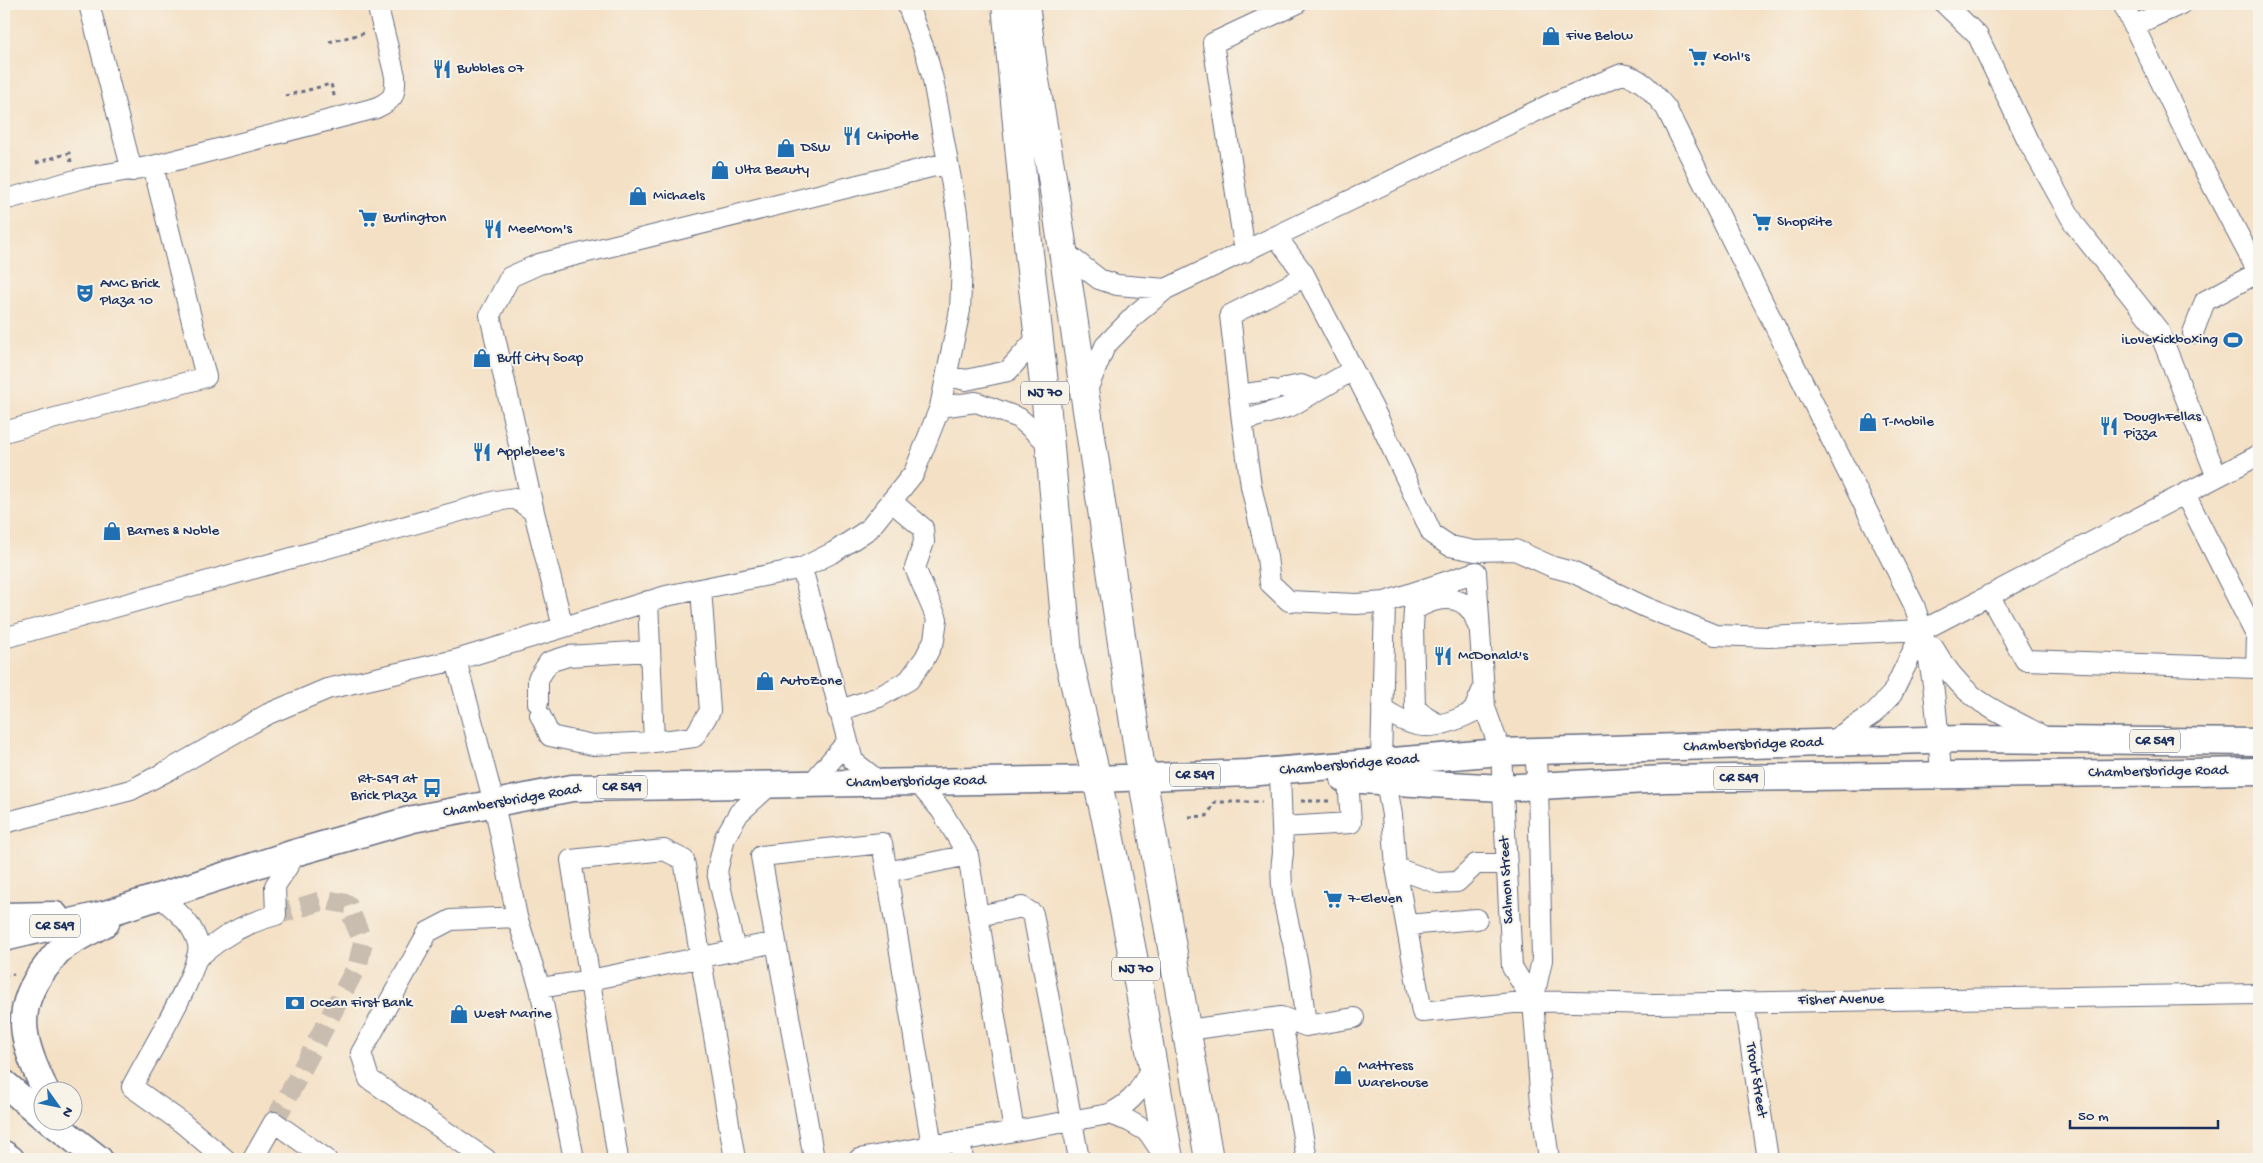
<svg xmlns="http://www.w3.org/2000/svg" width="2263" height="1163" font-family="'Gochi Hand',sans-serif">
	<rect width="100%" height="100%" fill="#f7f3e8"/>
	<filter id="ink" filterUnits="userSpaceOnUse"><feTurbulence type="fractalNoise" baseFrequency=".02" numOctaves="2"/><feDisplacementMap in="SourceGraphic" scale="10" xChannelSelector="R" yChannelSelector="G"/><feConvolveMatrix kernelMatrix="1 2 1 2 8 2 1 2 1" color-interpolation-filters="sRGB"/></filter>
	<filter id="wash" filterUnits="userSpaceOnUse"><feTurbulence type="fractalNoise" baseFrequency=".0096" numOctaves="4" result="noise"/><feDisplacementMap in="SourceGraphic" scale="20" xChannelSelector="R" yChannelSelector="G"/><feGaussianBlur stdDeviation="1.12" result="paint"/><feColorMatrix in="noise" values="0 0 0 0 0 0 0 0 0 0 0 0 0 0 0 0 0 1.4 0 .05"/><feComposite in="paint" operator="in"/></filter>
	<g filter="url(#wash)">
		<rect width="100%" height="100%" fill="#f4e0c4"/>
	</g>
	<g filter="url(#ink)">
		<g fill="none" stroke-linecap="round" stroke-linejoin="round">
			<path stroke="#c9bdb0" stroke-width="20" stroke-dasharray="20 10" stroke-linecap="butt" d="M274 1122 358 964 363 942 347 904 325 900 276 915"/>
			<g stroke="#676d82" stroke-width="22">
				<path id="minor" d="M89 4 132 171
					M1945 4 1978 36 2028 141 2075 225 2159 331 2217 477
					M2123 4 2199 160 2258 272
					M2133 26 2181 4
					M4 200 83 178 153 166 376 108C393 100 396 96 395 76L377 4
					M1276 236 1304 274 1378 418 1432 534 1450 546 1475 551 1515 550 1553 567 1572 572 1645 607 1715 635 1769 637 1923 630 2259 455
					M1063 251 1099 279 1117 285 1166 289
					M1245 252 1213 43 1296 4
					M1304 274 1293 283 1230 315 1242 421 1291 406 1353 370
					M2193 333 2205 301 2259 272
					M948 376 966 380 1008 371 1038 337
					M1285 388 1301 385 1317 391
					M1085 395 1105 346 1136 314 1166 289 1555 102 1622 74C1643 78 1653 93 1666 108L1914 605C1934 660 1937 716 1941 774
					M1239 395 1273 390
					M940 407 976 402 1019 418 1049 444
					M1242 421 1251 486 1267 557 1270 583 1289 601 1356 604 1385 602
					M4 432 206 377 153 166
					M534 512 490 315 510 277 539 264 947 163
					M802 568 853 761 881 783
					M1989 595 2025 660 2256 668 2257 637 2185 494
					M648 601 654 742
					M4 638 496 501 515 498 534 512 563 627
					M1933 647C1965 704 1997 710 2050 740
					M456 660 494 803 517 917 540 988 574 1159
					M538 703V679L549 662 568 656 650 651
					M1382 708C1417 733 1437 730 1473 712L1483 689
					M838 711 879 697 909 680 925 658 934 640 937 619 915 568 924 542 923 528 891 501
					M540 715 550 736 593 745 654 742 694 737 710 711 701 589
					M1440 725 1427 718 1415 708 1413 627 1414 610C1439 595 1468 592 1477 624
					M1829 743 1873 714 1892 694 1923 630
					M1535 752 1538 786 1542 960 1533 1001 1541 1103 1549 1159
					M1381 762 1385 602 1476 572 1485 708 1501 752 1512 967 1533 1001
					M1280 775 1283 853C1276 892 1293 934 1299 972 1302 990 1304 1008 1306 1026
					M1386 781 1392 815 1396 868 1437 883 1457 882 1476 864H1506
					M917 782 941 810 968 855
					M811 784 847 742
					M4 823 131 790 173 768 268 714 327 689 456 660 666 596 802 568 834 552 869 529 914 473 940 407 960 310 962 264 957 213 933 80 927 57 907 4
					M1282 827 1351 823 1348 779
					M1396 868 1422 1012 1533 1001 1654 1004 2259 994
					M887 872 968 855 1014 1131
					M160 896C176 911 193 923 198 944 203 968 145 1060 132 1087L181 1122 225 1159
					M978 916 1022 907 1033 914 1079 1159
					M1407 925 1477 919
					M735 951 717 872 725 837 739 813 771 784
					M196 959C225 935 240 925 276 915L275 886 297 852
					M540 988 590 980 776 942
					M1744 1002 1768 1159
					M1281 1017 1307 1159
					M1188 1030 1281 1017 1306 1026 1354 1018
					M1153 1063C1141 1089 1135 1101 1109 1114L1129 1121 1148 1132 1166 1159
					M960 1141 963 1159
					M253 1159 274 1122 326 1159
					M486 1159 369 1079 361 1053 428 932 451 920 517 917
					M618 1159 571 860 664 850 684 860 735 1159
					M814 1159 761 856 882 843 932 1146
					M859 1159 1109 1114"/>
			</g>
			<g stroke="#676d82" stroke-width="29">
				<path id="major" d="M1344 779 1502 788 1664 779 2259 771
					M4 916 55 915
					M4 938 105 914 291 854 413 819 572 788 1097 779 1248 773 1501 752 1963 739 2259 742
					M4 1083 42 1116
					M45 1090C25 1046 10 1012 45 968 50 962 55 953 62 948 75 938 92 931 106 923
					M49 1120 99 1159
					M4 1154 11 1159"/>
			</g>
			<g stroke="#676d82" stroke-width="30">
				<path id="highway" d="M1006 4 1029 253 1046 401 1068 655 1106 819 1140 992 1169 1159
					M1025 4 1034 75 1052 177 1142 776 1209 1159"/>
			</g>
			<path stroke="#676d82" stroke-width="3" stroke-dasharray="4 4" stroke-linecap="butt" d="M329 42 365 33
				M285 96 331 84 335 99
				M36 163 69 153 71 162
				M1301 801H1332
				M1189 817 1207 816 1215 802H1262
				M4 976 14 974"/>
			<use href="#minor" stroke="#fff" stroke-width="20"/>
			<use href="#major" stroke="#fff" stroke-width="26"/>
			<use href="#highway" stroke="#fff" stroke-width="28"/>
		</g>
	</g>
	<defs>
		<g id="shop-bare" transform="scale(1.5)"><path d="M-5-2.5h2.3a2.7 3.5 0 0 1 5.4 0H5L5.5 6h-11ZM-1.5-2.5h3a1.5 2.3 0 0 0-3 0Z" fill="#1f6fb2" stroke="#f7f3e8" stroke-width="2.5" paint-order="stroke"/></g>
		<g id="supermarket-bare" transform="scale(1.5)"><path d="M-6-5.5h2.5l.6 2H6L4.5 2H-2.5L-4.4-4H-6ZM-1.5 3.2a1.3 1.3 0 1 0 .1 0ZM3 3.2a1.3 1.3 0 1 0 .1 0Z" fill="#1f6fb2" stroke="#f7f3e8" stroke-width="2.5" paint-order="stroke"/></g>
		<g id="restaurant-bare" transform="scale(1.5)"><path d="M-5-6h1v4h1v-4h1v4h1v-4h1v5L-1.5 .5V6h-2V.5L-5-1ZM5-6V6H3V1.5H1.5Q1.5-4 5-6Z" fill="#1f6fb2" stroke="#f7f3e8" stroke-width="2.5" paint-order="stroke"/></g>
		<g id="theatre-bare" transform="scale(1.5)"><path d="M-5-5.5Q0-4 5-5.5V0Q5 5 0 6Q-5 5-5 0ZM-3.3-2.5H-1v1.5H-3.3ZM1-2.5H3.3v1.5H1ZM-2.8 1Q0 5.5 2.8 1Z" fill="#1f6fb2" stroke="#f7f3e8" stroke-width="2.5" paint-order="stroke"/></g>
		<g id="stadium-bare" transform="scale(1.5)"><path d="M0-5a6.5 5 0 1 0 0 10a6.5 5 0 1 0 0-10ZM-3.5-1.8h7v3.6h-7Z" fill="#1f6fb2" stroke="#f7f3e8" stroke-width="2.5" paint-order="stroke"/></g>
		<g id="bus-bare" transform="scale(1.5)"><path d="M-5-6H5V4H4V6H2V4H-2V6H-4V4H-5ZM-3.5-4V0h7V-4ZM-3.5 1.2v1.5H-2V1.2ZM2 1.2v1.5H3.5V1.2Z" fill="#1f6fb2" stroke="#f7f3e8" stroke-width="2.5" paint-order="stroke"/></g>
		<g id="bank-bare" transform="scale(1.5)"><path d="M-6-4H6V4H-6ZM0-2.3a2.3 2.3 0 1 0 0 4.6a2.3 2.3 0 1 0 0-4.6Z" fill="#1f6fb2" stroke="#f7f3e8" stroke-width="2.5" paint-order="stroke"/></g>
	</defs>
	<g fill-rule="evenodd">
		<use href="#shop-bare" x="1551" y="36"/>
		<use href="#supermarket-bare" x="1698" y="57"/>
		<use href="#restaurant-bare" x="442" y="69"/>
		<use href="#restaurant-bare" x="852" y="136"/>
		<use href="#shop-bare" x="786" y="148"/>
		<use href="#shop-bare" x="720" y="170"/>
		<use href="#shop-bare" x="638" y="196"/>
		<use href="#supermarket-bare" x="368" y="218"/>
		<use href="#supermarket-bare" x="1762" y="222"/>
		<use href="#restaurant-bare" x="493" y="229"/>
		<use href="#theatre-bare" x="85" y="293"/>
		<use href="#stadium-bare" x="2233" y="340"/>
		<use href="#shop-bare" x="482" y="358"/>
		<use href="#shop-bare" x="1868" y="422"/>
		<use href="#restaurant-bare" x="2109" y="426"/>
		<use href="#restaurant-bare" x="482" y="452"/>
		<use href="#shop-bare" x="112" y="531"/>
		<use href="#restaurant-bare" x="1443" y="656"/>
		<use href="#shop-bare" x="765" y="681"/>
		<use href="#bus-bare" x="432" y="788"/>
		<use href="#supermarket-bare" x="1333" y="899"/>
		<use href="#bank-bare" x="295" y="1003"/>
		<use href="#shop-bare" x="459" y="1014"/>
		<use href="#shop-bare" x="1343" y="1075"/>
	</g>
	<g text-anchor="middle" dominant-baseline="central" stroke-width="4" stroke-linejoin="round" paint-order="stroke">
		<g fill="#f7f3e8" stroke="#5d6a87" stroke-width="1">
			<rect x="1021" y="381.5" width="48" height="23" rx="4"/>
			<rect x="2130" y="729.5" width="50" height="23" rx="4"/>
			<rect x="1170" y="763.5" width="50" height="23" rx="4"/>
			<rect x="1714" y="766.5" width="50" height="23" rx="4"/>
			<rect x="597" y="775.5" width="50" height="23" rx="4"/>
			<rect x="30" y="914.5" width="50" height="23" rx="4"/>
			<rect x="1112" y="957.5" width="48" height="23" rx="4"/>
		</g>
		<g font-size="14" font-weight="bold" fill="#1b2f5e">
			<text x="1045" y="393">NJ 70</text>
			<text x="2155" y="741">CR 549</text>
			<text x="1195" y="775">CR 549</text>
			<text x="1739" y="778">CR 549</text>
			<text x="622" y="787">CR 549</text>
			<text x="55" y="926">CR 549</text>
			<text x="1136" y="969">NJ 70</text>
		</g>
		<g font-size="15" fill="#1b2f5e" stroke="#f7f3e8" text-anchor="start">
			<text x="1566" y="36">Five Below</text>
			<text x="1713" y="57">Kohl's</text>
			<text x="457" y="69">Bubbles 07</text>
			<text x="867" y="136">Chipotle</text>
			<text x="801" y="148">DSW</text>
			<text x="735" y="170">Ulta Beauty</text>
			<text x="653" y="196">Michaels</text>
			<text x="383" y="218">Burlington</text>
			<text x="1777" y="222">ShopRite</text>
			<text x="508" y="229">MeeMom's</text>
			<text x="100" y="284">AMC Brick<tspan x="100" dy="17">Plaza 10</tspan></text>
			<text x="2218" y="340" text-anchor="end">iLoveKickboxing</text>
			<text x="497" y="358">Buff City Soap</text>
			<text x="2124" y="417">DoughFellas<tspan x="2124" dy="17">Pizza</tspan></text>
			<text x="1883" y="422">T-Mobile</text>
			<text x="497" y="452">Applebee's</text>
			<text x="127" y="531">Barnes &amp; Noble</text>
			<text x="1458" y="656">McDonald's</text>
			<text x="780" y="681">AutoZone</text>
			<text x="417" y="779" text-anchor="end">Rt-549 at<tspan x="417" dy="17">Brick Plaza</tspan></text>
			<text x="1348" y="899">7-Eleven</text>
			<text x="310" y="1003">Ocean First Bank</text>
			<text x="474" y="1014">West Marine</text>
			<text x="1358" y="1066">Mattress<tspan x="1358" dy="17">Warehouse</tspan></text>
		</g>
		<g font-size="15" fill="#1b2f5e" stroke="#f7f3e8">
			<text transform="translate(1753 745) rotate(-2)">Chambersbridge Road</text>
			<text transform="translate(1349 765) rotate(-5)">Chambersbridge Road</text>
			<text transform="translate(2158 772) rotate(-1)">Chambersbridge Road</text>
			<text transform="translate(916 782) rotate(-1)">Chambersbridge Road</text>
			<text transform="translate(512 801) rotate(-10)">Chambersbridge Road</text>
			<text transform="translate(1507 880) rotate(-93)">Salmon Street</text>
			<text transform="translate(1841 1000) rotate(-1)">Fisher Avenue</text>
			<text transform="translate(1756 1080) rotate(81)">Trout Street</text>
		</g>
	</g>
	<rect width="2263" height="1163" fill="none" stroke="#f7f3e8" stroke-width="20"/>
	<g transform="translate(58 1106) rotate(123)"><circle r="24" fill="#f7f3e8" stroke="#9fa5b1"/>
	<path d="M0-4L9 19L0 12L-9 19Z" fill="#1f6fb2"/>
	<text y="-8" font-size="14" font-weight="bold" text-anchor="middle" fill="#1b2f5e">N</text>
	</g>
	<path d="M2070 1120v8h148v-8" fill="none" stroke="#1b2f5e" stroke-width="2.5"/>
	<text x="2078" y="1120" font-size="15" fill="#1b2f5e" stroke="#f7f3e8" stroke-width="4" paint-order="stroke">50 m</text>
</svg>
